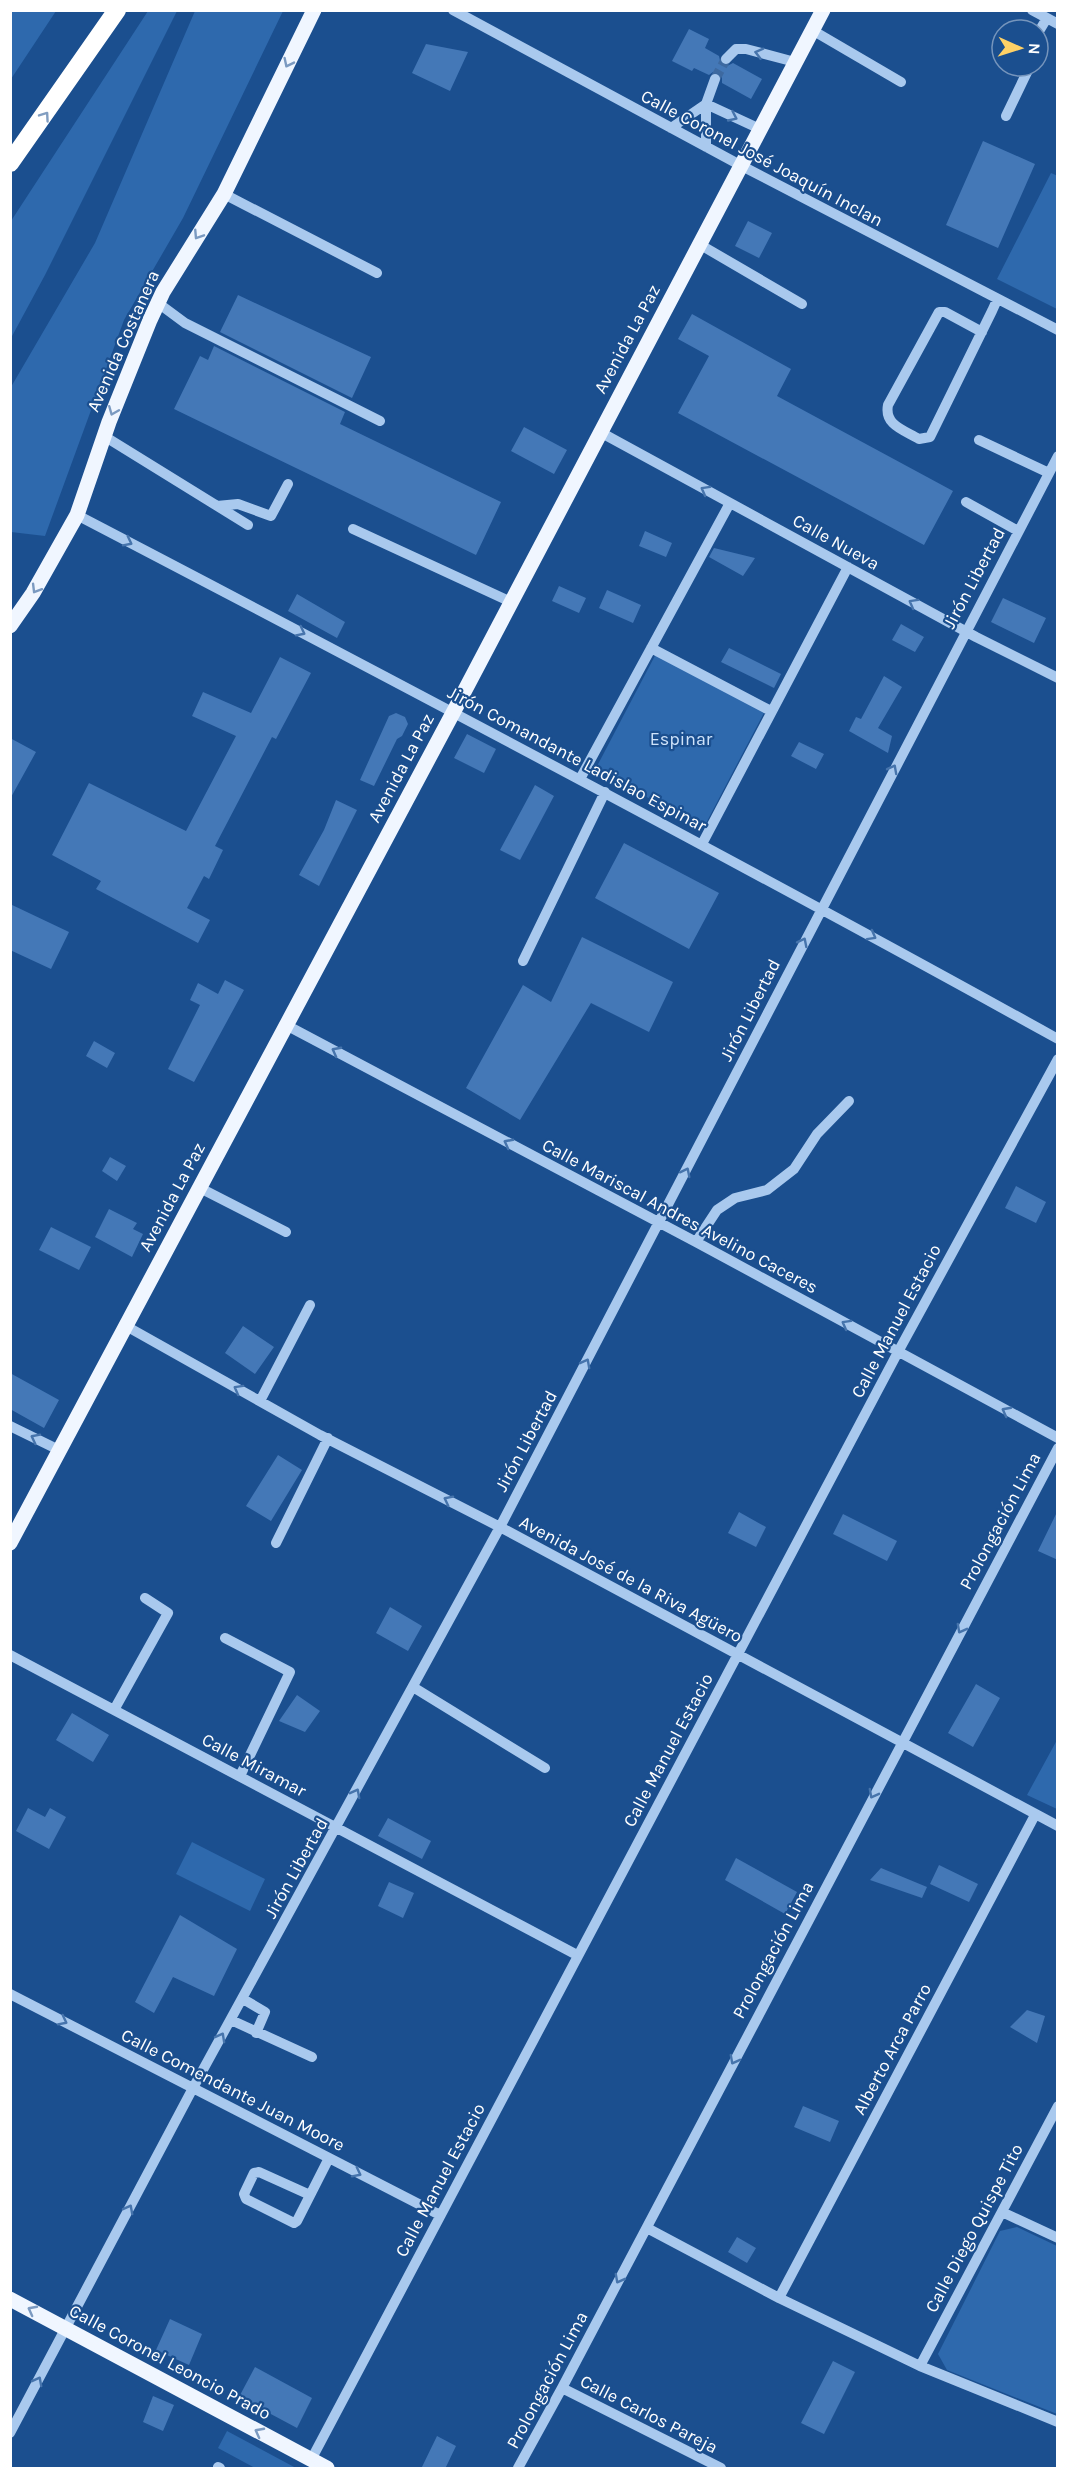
<svg xmlns="http://www.w3.org/2000/svg" width="1068" height="2479" font-family="Karla,sans-serif">
	<rect width="100%" height="100%" fill="#1b4f8f"/>
	<path fill="#2e69ad" d="M10 11H56L11 79H10Z
		M148 11H177L45 275 11 338V221Z
		M195 11H283L183 218 124 320 45 536 11 532V387L95 243Z
		M1051 173 1058 176 1057 309 997 279Z
		M658 650 767 707 704 827 595 770Z
		M1057 1740V1809L1027 1795Z
		M192 1842 265 1879 250 1911 176 1874Z
		M1017 2227 1057 2246V2414L947 2370 938 2354 1000 2231Z
		M227 2431 296 2468H255L218 2448Z"/>
	<path fill="#4478b7" d="M689 29 709 39 705 48 719 56 721 65 727 66 733 63 762 79 751 99 722 83V77L718 72H713L709 75 694 68 692 71 672 61Z
		M426 44 468 52 450 91 412 73Z
		M983 141 1035 164 998 248 946 225Z
		M748 221 772 233 759 258 735 246Z
		M238 295 371 357 352 398 220 332Z
		M692 314 791 369 777 396 953 491 924 545 678 413 709 356 678 339Z
		M214 346 345 412 340 424 501 502 476 555 174 409 200 356 208 360Z
		M524 427 567 450 554 474 511 451Z
		M645 531 672 543 666 557 639 546Z
		M714 548 755 558 743 576 709 557Z
		M559 586 586 598 579 613 552 601Z
		M607 590 641 605 633 623 599 608Z
		M297 594 345 622 337 638 288 611Z
		M1003 598 1046 618 1034 643 991 622Z
		M901 624 924 637 915 652 892 640Z
		M729 648 781 674 774 688 721 662Z
		M280 657 311 673 276 739 272 737 215 846 223 850 209 879 204 876 187 908 210 920 198 943 96 889 101 881 52 855 89 783 186 831 236 736 192 716 203 692 251 713Z
		M884 676 902 687 878 728 892 736 888 753 849 731 856 717 861 719Z
		M396 713 405 717 408 724 402 736 397 739 374 786 360 780 389 716Z
		M467 734 496 749 484 773 454 758Z
		M10 738 36 752 10 799Z
		M799 742 824 754 816 769 791 756Z
		M535 785 554 796 520 860 500 850Z
		M336 800 357 810 319 886 299 875 324 830Z
		M624 843 719 893 689 949 595 898Z
		M10 904 69 932 51 969 10 950Z
		M582 937 673 982 649 1032 591 1003 520 1120 466 1088 523 985 551 1002Z
		M225 980 244 990 194 1082 168 1069 200 1005 190 1000 198 983 218 994Z
		M94 1041 115 1053 107 1068 86 1056Z
		M110 1157 126 1166 117 1181 102 1171Z
		M1016 1186 1046 1202 1036 1223 1005 1208Z
		M109 1209 137 1223 133 1229 143 1234 132 1257 95 1237Z
		M51 1227 91 1247 79 1270 39 1250Z
		M243 1326 274 1347 255 1374 225 1353Z
		M10 1373 59 1400 44 1428 10 1409Z
		M278 1455 302 1470 271 1521 246 1506Z
		M1058 1510V1560L1038 1551Z
		M739 1512 766 1527 756 1547 728 1533Z
		M843 1514 897 1541 887 1561 833 1534Z
		M390 1607 422 1626 408 1651 376 1633Z
		M976 1684 1000 1698 973 1747 948 1733Z
		M297 1695 320 1711 305 1732 279 1721Z
		M72 1713 109 1735 93 1762 56 1740Z
		M28 1808 45 1817 50 1808 66 1817 49 1849 16 1831Z
		M388 1818 431 1841 422 1859 378 1836Z
		M736 1858 797 1892 785 1914 725 1880Z
		M939 1865 978 1884 969 1902 930 1884Z
		M881 1868 927 1887 922 1898 870 1880Z
		M389 1882 414 1893 403 1918 378 1906Z
		M180 1915 237 1949 214 1996 173 1977 154 2013 135 2002Z
		M1027 2010 1045 2016 1037 2043 1010 2027Z
		M803 2106 839 2121 830 2142 794 2127Z
		M737 2237 756 2248 747 2263 728 2252Z
		M170 2319 202 2334 189 2365 156 2350Z
		M833 2361 855 2372 824 2434 801 2423Z
		M255 2367 312 2398 297 2428 239 2397Z
		M153 2396 174 2405 163 2431 143 2422Z
		M437 2436 456 2446 445 2469H421Z"/>
	<g fill="none" stroke-linecap="round" stroke-linejoin="round">
		<path stroke="#3d69a0" stroke-width="10" stroke-dasharray="10 5" stroke-linecap="butt" d="M715 79 726 59"/>
		<path stroke="#a9c9ee" stroke-width="10" d="M453 10 740 165 1058 330
			M1032 10 1058 24
			M812 30 901 82
			M1038 33 1047 18
			M726 59 736 49H746L795 62
			M1006 116 1030 66
			M671 128 706 104 715 79
			M706 147V104L760 129
			M224 194 377 273
			M699 244 802 304
			M158 303 185 323 380 421
			M982 332 945 312H939L888 405C884 425 904 430 919 439L930 437 992 311 997 300
			M600 432 976 637 1058 678
			M104 436 248 525
			M979 440 1049 473
			M966 502 1018 531
			M217 506 238 504 271 516 288 484
			M77 515C405 686 733 859 1058 1039
			M353 529 511 602
			M651 648 771 711
			M580 779 730 503
			M702 844 848 567
			M523 961 605 792
			M286 1025 696 1242 1058 1438
			M200 1188 286 1232
			M696 1242 717 1210 735 1198 767 1190 794 1169 817 1134 849 1101
			M126 1326 320 1435 500 1527 1058 1826
			M260 1401 310 1305
			M10 1426 59 1450
			M276 1543 328 1438
			M225 1638 290 1672 240 1776
			M10 1655 577 1955
			M413 1687 545 1768
			M114 1710 168 1613 145 1598
			M10 1994 440 2215
			M243 1999 265 2012 256 2033
			M231 2020 312 2057
			M310 2195 259 2172 254 2173 244 2194 246 2199 294 2223 297 2221 329 2158
			M1002 2212 1058 2238
			M647 2228 779 2298 920 2366 1058 2422
			M779 2298 1035 1815
			M920 2366 1058 2106
			M562 2388 721 2468
			M10 2433 193 2088 500 1527 1058 456
			M311 2460 898 1352 1058 1059
			M218 2467 220 2468
			M518 2468 562 2388 1058 1448"/>
		<path stroke="#f0f6ff" stroke-width="15" d="M10 626 33 593 77 515 109 422 150 320 163 292 224 194 314 10
			M10 1543 454 711 823 10
			M10 2299 327 2468"/>
		<path stroke="#fff" stroke-width="18" d="M10 163 117 10"/>
	</g>
	<defs><path id="oneway-chevron" d="M-2-3.5L2.5 0L-2 3.5" fill="none" stroke-width="1.6" stroke-linecap="round" stroke-linejoin="round" transform="scale(1.5)"/></defs>
	<g stroke="#4674ac">
		<use href="#oneway-chevron" transform="translate(759 53) rotate(-165)"/>
		<use href="#oneway-chevron" transform="translate(733 117) rotate(25)"/>
		<use href="#oneway-chevron" transform="translate(705 490) rotate(-151)"/>
		<use href="#oneway-chevron" transform="translate(128 542) rotate(27)"/>
		<use href="#oneway-chevron" transform="translate(913 603) rotate(-151)"/>
		<use href="#oneway-chevron" transform="translate(301 632) rotate(27)"/>
		<use href="#oneway-chevron" transform="translate(893 769) rotate(-62)"/>
		<use href="#oneway-chevron" transform="translate(872 936) rotate(29)"/>
		<use href="#oneway-chevron" transform="translate(803 942) rotate(-63)"/>
		<use href="#oneway-chevron" transform="translate(336 1051) rotate(-152)"/>
		<use href="#oneway-chevron" transform="translate(508 1143) rotate(-152)"/>
		<use href="#oneway-chevron" transform="translate(686 1172) rotate(-63)"/>
		<use href="#oneway-chevron" transform="translate(846 1324) rotate(-151)"/>
		<use href="#oneway-chevron" transform="translate(586 1363) rotate(-62)"/>
		<use href="#oneway-chevron" transform="translate(238 1389) rotate(-151)"/>
		<use href="#oneway-chevron" transform="translate(1006 1411) rotate(-152)"/>
		<use href="#oneway-chevron" transform="translate(35 1438) rotate(-153)"/>
		<use href="#oneway-chevron" transform="translate(448 1500) rotate(-153)"/>
		<use href="#oneway-chevron" transform="translate(961 1629) rotate(118)"/>
		<use href="#oneway-chevron" transform="translate(356 1793) rotate(-62)"/>
		<use href="#oneway-chevron" transform="translate(873 1794) rotate(118)"/>
		<use href="#oneway-chevron" transform="translate(63 2021) rotate(27)"/>
		<use href="#oneway-chevron" transform="translate(221 2037) rotate(-61)"/>
		<use href="#oneway-chevron" transform="translate(734 2060) rotate(118)"/>
		<use href="#oneway-chevron" transform="translate(357 2173) rotate(27)"/>
		<use href="#oneway-chevron" transform="translate(129 2209) rotate(-62)"/>
		<use href="#oneway-chevron" transform="translate(619 2279) rotate(118)"/>
		<use href="#oneway-chevron" transform="translate(38 2381) rotate(-62)"/>
	</g>
	<g stroke="#7b9ac1">
		<use href="#oneway-chevron" transform="translate(288 63) rotate(116)"/>
		<use href="#oneway-chevron" transform="translate(198 235) rotate(123)"/>
		<use href="#oneway-chevron" transform="translate(113 411) rotate(112)"/>
		<use href="#oneway-chevron" transform="translate(36 589) rotate(121)"/>
		<use href="#oneway-chevron" transform="translate(32 2310) rotate(-152)"/>
		<use href="#oneway-chevron" transform="translate(259 2432) rotate(-152)"/>
	</g>
	<use stroke="#829ec1" href="#oneway-chevron" transform="translate(45 116) rotate(-55)"/>
	<g text-anchor="middle" dominant-baseline="central" stroke-width="4.5" stroke-linejoin="round" paint-order="stroke">
		<g font-size="18" fill="#fff" stroke="#1b4f8f">
			<text transform="translate(762 158) rotate(28)">Calle Coronel José Joaquín Inclan</text>
			<text transform="translate(627 339) rotate(-62)">Avenida La Paz</text>
			<text transform="translate(123 341) rotate(-66)">Avenida Costanera</text>
			<text transform="translate(836 542) rotate(29)">Calle Nueva</text>
			<text transform="translate(974 578) rotate(-62)">Jirón Libertad</text>
			<text transform="translate(577 759) rotate(28)">Jirón Comandante Ladislao Espinar</text>
			<text transform="translate(401 768) rotate(-62)">Avenida La Paz</text>
			<text transform="translate(750 1010) rotate(-63)">Jirón Libertad</text>
			<text transform="translate(172 1197) rotate(-62)">Avenida La Paz</text>
			<text transform="translate(680 1216) rotate(28)">Calle Mariscal Andres Avelino Caceres</text>
			<text transform="translate(896 1321) rotate(-62)">Calle Manuel Estacio</text>
			<text transform="translate(526 1441) rotate(-62)">Jirón Libertad</text>
			<text transform="translate(1000 1521) rotate(-62)">Prolongación Lima</text>
			<text transform="translate(631 1579) rotate(28)">Avenida José de la Riva Agüero</text>
			<text transform="translate(668 1750) rotate(-62)">Calle Manuel Estacio</text>
			<text transform="translate(254 1765) rotate(28)">Calle Miramar</text>
			<text transform="translate(296 1868) rotate(-61)">Jirón Libertad</text>
			<text transform="translate(773 1950) rotate(-62)">Prolongación Lima</text>
			<text transform="translate(892 2049) rotate(-62)">Alberto Arca Parro</text>
			<text transform="translate(233 2090) rotate(27)">Calle Comendante Juan Moore</text>
			<text transform="translate(440 2180) rotate(-62)">Calle Manuel Estacio</text>
			<text transform="translate(974 2228) rotate(-62)">Calle Diego Quispe Tito</text>
			<text transform="translate(170 2362) rotate(28)">Calle Coronel Leoncio Prado</text>
			<text transform="translate(547 2380) rotate(-62)">Prolongación Lima</text>
			<text transform="translate(649 2414) rotate(27)">Calle Carlos Pareja</text>
		</g>
		<g font-size="18" fill="#cfe3fa" stroke="#1b4f8f">
			<text x="681" y="739">Espinar</text>
		</g>
	</g>
	<rect width="1068" height="2479" fill="none" stroke="#ffffff" stroke-width="24"/>
	<g transform="translate(1020 48) rotate(93)"><circle r="28" fill="#1b4f8f" stroke="#7695bc" stroke-width="1.5"/>
	<path d="M0-4.5L10 22L0 15L-10 22Z" fill="#ffd166"/>
	<text y="-9" font-size="16" font-weight="bold" text-anchor="middle" fill="#ffffff">N</text>
	</g>
</svg>
